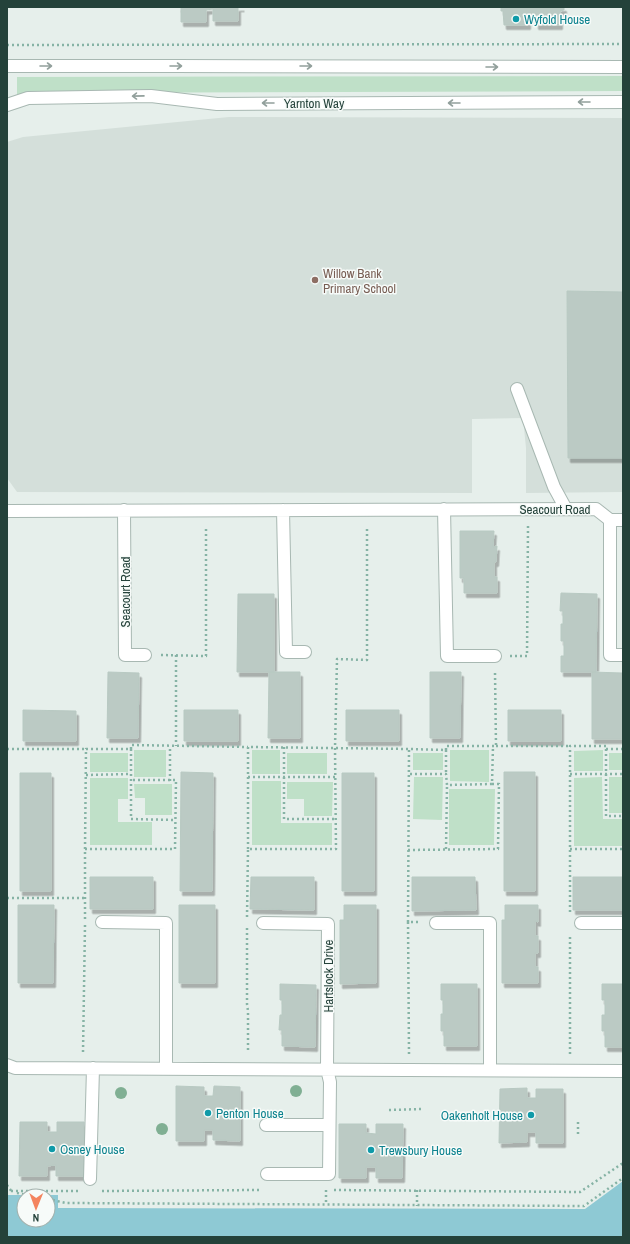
<svg xmlns="http://www.w3.org/2000/svg" width="630" height="1244" font-family="'Archivo Narrow',sans-serif">
	<defs>
		<filter id="shadow"><feDropShadow dx="2.5" dy="4.5" stdDeviation="0" flood-color="#0004"/></filter>
	</defs>
	<rect width="100%" height="100%" fill="#e6efeb"/>
	<path fill="#d4dfda" d="M229 117 623 118V492L526 493V448L523 418 472 419V493L17 492 7 478V142L23 137Z"/>
	<path fill="#bfe0c8" d="M623 76V91L39 93 17 95V77Z
		M134 750H166V777H134Z
		M252 750H280V774H252Z
		M450 750H489V782L450 781Z
		M603 750V771H574V751Z
		M90 753H128V772H90Z
		M287 753H327V774H287Z
		M413 753H443V770H413Z
		M609 753H623V770H609Z
		M414 777H443L442 820 413 819Z
		M602 777 603 819H623V846H574V778Z
		M609 777H623V813H609Z
		M90 778H128V799H118V822H152V845H90Z
		M252 781H281V823H332V845H252Z
		M287 782H333L332 816H304V799H287Z
		M134 784H172V815H145V798H135Z
		M449 789H495L494 845H449Z"/>
	<path fill="#8ec9d4" fill-rule="evenodd" d="M623 1181V1237H7V1195H58V1208L585 1209ZM24 1196H48V1220H24Z"/>
	<path fill="#bbcac4" stroke="#b8c9c2" filter="url(#shadow)" d="M178 7H242H238V21H213V9L206 10V22H181V7Z
		M501 7H564V10L560 11V25H536V13H528V25H504L503 11H501Z
		M567 291 623 292V458H568Z
		M460 531H494L493 547 497 546 496 562H494V577H497V593H464V578H460Z
		M561 593 597 594 596 672H561V656H564V641H561V624H563V611H560Z
		M238 594H274V672H237Z
		M108 672 139 673 138 738H107Z
		M269 672H300V738H268Z
		M430 672H461L460 738H430Z
		M592 672 622 673 623 739H592Z
		M23 710 76 711V741H23Z
		M184 710H238V741H184Z
		M346 710H399V741H346Z
		M508 710H561V741H508Z
		M181 772 213 773 212 891H180Z
		M504 772H535V891H504Z
		M20 773H51V891H20Z
		M342 773H374V891H342Z
		M90 877H153V909H90Z
		M251 877H314V910L250 909Z
		M412 877H475L476 910 412 911Z
		M573 877H623V910H573Z
		M18 905H54L53 983H18Z
		M179 905H215V983H179Z
		M344 905H376V983L340 984V920H344Z
		M505 905H538V922L535 921V936H538V953H535V967H538V983H502V920H505Z
		M280 984 316 985 315 1047 282 1046V1030H279L280 1015H282V1000H280Z
		M441 984H477V1046H444V1031H441V1014H443V1000H441Z
		M602 984H623V1047H605V1031H602V1015H605V1000H602Z
		M176 1086 204 1087V1096H213L214 1086 240 1087V1141L213 1140V1130H204V1141H176Z
		M527 1088V1098H536V1089H563V1143H536V1132H527V1142L499 1143 500 1089Z
		M20 1122H47V1132H57V1122H84V1176H56V1165L47 1166V1176H19Z
		M339 1124H366V1133L376 1134V1124H403L402 1178H376V1167H366V1178H339Z"/>
	<g fill="none" stroke-linecap="round" stroke-linejoin="round">
		<g stroke="#a8b8b2" stroke-width="14">
			<path id="minor" d="M7 66H175L623 67
				M7 105 28 98 151 96 217 104 623 102
				M517 389 554 487 566 509
				M444 509 447 656H495
				M124 510 125 655H145
				M283 510 286 652H305
				M7 511 596 509 610 520V655H623
				M610 520H623
				M102 922 166 923V1069
				M263 923 328 924 327 1069 330 1082 329 1174H267
				M436 923H490V1070
				M581 923H623
				M7 1065 15 1068 623 1071
				M266 1125H329
				M90 1179 93 1068"/>
		</g>
		<path stroke="#86b3a5" stroke-width="2.5" stroke-dasharray="2 3" stroke-linecap="butt" d="M7 45 623 44
			M161 655 206 656V527
			M176 655V746
			M510 656H527L528 526
			M496 746H570
			M284 747V819H335
			M7 749H86
			M131 749V819L175 820
			M606 749V816H623
			M446 750V774
			M410 774H446L447 785 492 784
			M570 774H623
			M86 775 131 774
			M248 777H335
			M170 781V746
			M85 849 86 749H131V745L248 747
			M248 849V747L409 749
			M446 849 447 785
			M570 849H623
			M408 850 498 849 499 784H492L493 746
			M7 898H85
			M570 912V746H606V749H623
			M247 917 248 849H336L335 748 337 659 367 660V526
			M85 919V849H175L176 780H131
			M408 922 409 749 446 750V746H496L495 672
			M247 928V1004L248 1011V1053
			M83 1052 85 925
			M409 1054 408 922H421
			M570 1054V935
			M389 1110 422 1109
			M578 1134V1122
			M7 1185 12 1192
			M326 1190V1205
			M334 1190 580 1192 623 1163
			M417 1190V1206
			M11 1191H79
			M102 1191 261 1190
			M17 1193 32 1196
			M48 1199 66 1203 584 1206 623 1178"/>
		<use href="#minor" stroke="#fff" stroke-width="12"/>
	</g>
	<g fill="#80af93">
		<circle cx="296" cy="1091" r="6"/>
		<circle cx="121" cy="1093" r="6"/>
		<circle cx="162" cy="1129" r="6"/>
	</g>
	<defs><path id="oneway-shaft" d="M-6 0H5M1.5-3L5.5 0L1.5 3" fill="none" stroke-width="1.6" stroke-linecap="round" stroke-linejoin="round"/></defs>
	<g stroke="#92a09c">
		<use href="#oneway-shaft" transform="translate(46 66)"/>
		<use href="#oneway-shaft" transform="translate(176 66)"/>
		<use href="#oneway-shaft" transform="translate(306 66)"/>
		<use href="#oneway-shaft" transform="translate(492 67)"/>
		<use href="#oneway-shaft" transform="translate(138 96) rotate(179)"/>
		<use href="#oneway-shaft" transform="translate(584 102) rotate(180)"/>
		<use href="#oneway-shaft" transform="translate(268 103) rotate(180)"/>
		<use href="#oneway-shaft" transform="translate(454 103) rotate(180)"/>
	</g>
	<g fill="#0f9aa8" stroke="#f7fbf9" stroke-width="1.5">
		<circle cx="516" cy="19" r="4"/>
		<circle cx="208" cy="1113" r="4"/>
		<circle cx="531" cy="1115" r="4"/>
		<circle cx="52" cy="1149" r="4"/>
		<circle cx="371" cy="1150" r="4"/>
	</g>
	<circle fill="#8d6e63" stroke="#f7fbf9" stroke-width="1.5" cx="315" cy="280" r="4"/>
	<g text-anchor="middle" dominant-baseline="central" stroke-width="3" stroke-linejoin="round" paint-order="stroke">
		<g font-size="13" fill="#0d838f" stroke="#f7fbf9" text-anchor="start">
			<text x="524" y="19">Wyfold House</text>
			<text x="216" y="1113">Penton House</text>
			<text x="523" y="1115" text-anchor="end">Oakenholt House</text>
			<text x="60" y="1149">Osney House</text>
			<text x="379" y="1150">Trewsbury House</text>
		</g>
		<g font-size="13" fill="#24423a" stroke="#f7fbf9">
			<text x="314" y="103">Yarnton Way</text>
			<text x="555" y="509">Seacourt Road</text>
			<text transform="translate(125 592) rotate(-90)">Seacourt Road</text>
			<text transform="translate(328 976) rotate(-90)">Hartslock Drive</text>
		</g>
		<g font-size="13" fill="#785e54" stroke="#f7fbf9" text-anchor="start">
			<text x="323" y="273">Willow Bank<tspan x="323" dy="15">Primary School</tspan></text>
		</g>
	</g>
	<rect width="630" height="1244" fill="none" stroke="#24423a" stroke-width="16"/>
	<g transform="translate(36 1208) rotate(181)"><circle r="19" fill="#f7fbf9" stroke="#a3b1ad"/>
	<path d="M0-3L7 15L0 10L-7 15Z" fill="#f4845f"/>
	<text y="-6" font-size="11" font-weight="bold" text-anchor="middle" fill="#24423a">N</text>
	</g>
</svg>
